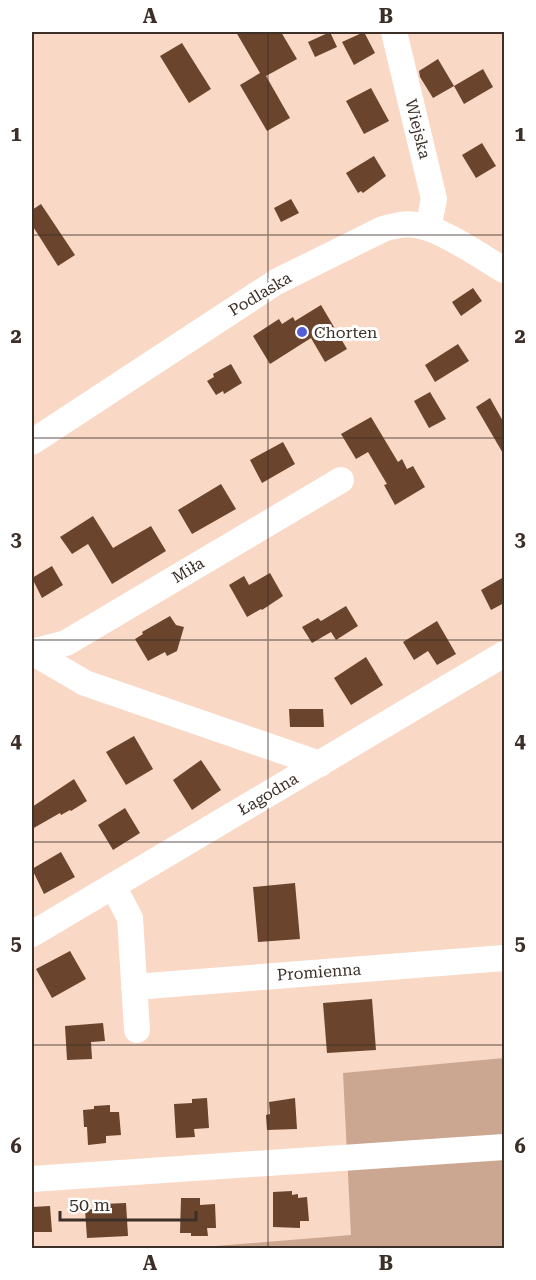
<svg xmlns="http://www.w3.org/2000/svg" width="536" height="1280" font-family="'Roboto Serif',serif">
	<rect width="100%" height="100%" fill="#f9d8c5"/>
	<path fill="#cba791" d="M504 1058V1248H191L351 1235 343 1073Z"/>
	<path fill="#6a442c" d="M236 32H281L297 59 266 76 290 118 267 131 240 85 260 73Z
		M330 32 337 47 315 57 308 42Z
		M364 32 375 53 354 65 342 42Z
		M182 43 211 89 189 103 160 56Z
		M438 59 454 86 433 98 420 77 419 71Z
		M483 69 493 87 464 104 454 86Z
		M371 88 389 121 364 134 346 101Z
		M482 143 496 166 476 178 462 155Z
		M374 156 386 176 363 193 361 191 358 193 346 173Z
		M291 199 299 213 281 222 274 208Z
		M41 204 75 255 58 266 32 225V210Z
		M473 288 482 301 461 316 452 302Z
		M321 305 347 349 325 362 311 338 270 364 253 336 279 319 282 324 293 317 295 321Z
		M458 344 469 361 435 382 425 365Z
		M231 364 242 383 224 394 223 391 216 395 207 381 214 377 213 374Z
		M430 392 446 419 429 428 414 401Z
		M490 398 504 423V455L476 407Z
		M371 417 398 462 402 459 407 469 413 466 425 487 395 505 384 485 387 484 368 452 356 459 341 434Z
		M283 442 295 464 262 483 250 460Z
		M221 484 236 509 192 534 178 510Z
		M93 516 113 548 151 526 166 551 112 584 88 544 72 554 60 537Z
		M52 566 63 585 42 598 32 578Z
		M270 573 283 596 262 610 261 609 247 617 229 585 244 576 249 585Z
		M504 577V603L491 610 481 590Z
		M346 606 358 626 336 640 331 632 312 643 302 627 318 618 321 621Z
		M170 616 176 625 184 627 177 651 167 656 165 652 148 661 135 639 143 634 142 632Z
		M437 621 456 654 437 665 428 651 414 660 403 642Z
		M366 657 383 685 351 705 334 678Z
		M289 709H323L324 727H290Z
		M134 736 153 769 126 785 106 752Z
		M201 760 221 790 192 810 173 780Z
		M74 779 87 801 71 811 70 810 61 815 60 813 32 829V807Z
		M125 808 140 833 113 850 98 825Z
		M61 852 75 877 44 894 32 869Z
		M295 883 300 939 258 942 253 887Z
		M70 951 86 979 52 998 36 969Z
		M372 999 376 1050 327 1053 323 1003Z
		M103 1023 105 1041 91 1042 92 1059 67 1060 65 1026Z
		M207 1098 209 1128 194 1129 195 1137 176 1138 174 1104 192 1103V1099Z
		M295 1098 297 1129 267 1130 266 1115 270 1114 269 1102Z
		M110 1105V1112H119L121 1135 106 1136V1143L88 1145 87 1127H84L83 1110 94 1109V1106Z
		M292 1191V1195L298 1194V1198L307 1197 309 1221H300V1228L273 1227V1192Z
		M181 1198H200V1205L215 1204 216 1228H207L208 1236H191V1233H180Z
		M126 1203 128 1236 87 1238 85 1210 102 1208V1204Z
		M50 1206 52 1232H32V1207Z"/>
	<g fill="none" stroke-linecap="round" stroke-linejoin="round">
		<path stroke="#fff" stroke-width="26" d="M394 32 434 199 428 228
			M32 442 276 282 383 229C394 226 404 223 416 225 442 229 480 256 504 270
			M32 652 66 643 341 480
			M32 652 85 683 320 764
			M113 886 130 918 137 1030
			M32 934 504 654
			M134 987 504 958
			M32 1179 504 1147"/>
	</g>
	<path fill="none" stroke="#3c2f28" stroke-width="1.5" stroke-opacity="0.55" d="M268 32V1248M32 235H504M32 438H504M32 640H504M32 842H504M32 1045H504"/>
	<circle fill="#545fd5" stroke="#fff" stroke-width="2" cx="302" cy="332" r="6"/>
	<g text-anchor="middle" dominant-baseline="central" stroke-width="6" stroke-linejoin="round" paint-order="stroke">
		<g font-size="16" fill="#3c2f28" stroke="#fff">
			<text transform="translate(418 129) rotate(76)">Wiejska</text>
			<text transform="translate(260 294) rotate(-31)">Podlaska</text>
			<text transform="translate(188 570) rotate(-31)">Miła</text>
			<text transform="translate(268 794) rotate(-31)">Łagodna</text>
			<text transform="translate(319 972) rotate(-4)">Promienna</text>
		</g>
		<g font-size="16" fill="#3c2f28" stroke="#fff" text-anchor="start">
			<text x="314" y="332">Chorten</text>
		</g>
	</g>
	<rect width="536" height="1280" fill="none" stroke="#ffffff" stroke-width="66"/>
	<path d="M60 1211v9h136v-9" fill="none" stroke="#3c2f28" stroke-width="3"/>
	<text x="69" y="1211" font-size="18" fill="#3c2f28" stroke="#ffffff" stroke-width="4.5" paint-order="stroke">50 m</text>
	<rect x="33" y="33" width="470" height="1214" fill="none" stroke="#3c2f28" stroke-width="2"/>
	<g font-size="20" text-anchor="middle" font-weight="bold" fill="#3c2f28">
		<text x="150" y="23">A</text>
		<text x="386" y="23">B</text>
		<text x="16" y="141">1</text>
		<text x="520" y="141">1</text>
		<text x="16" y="343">2</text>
		<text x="520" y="343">2</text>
		<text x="16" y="546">3</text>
		<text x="520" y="546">3</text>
		<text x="16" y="748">4</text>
		<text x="520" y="748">4</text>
		<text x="16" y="950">5</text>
		<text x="520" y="950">5</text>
		<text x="16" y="1153">6</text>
		<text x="520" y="1153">6</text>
		<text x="150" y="1270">A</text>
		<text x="386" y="1270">B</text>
	</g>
</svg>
